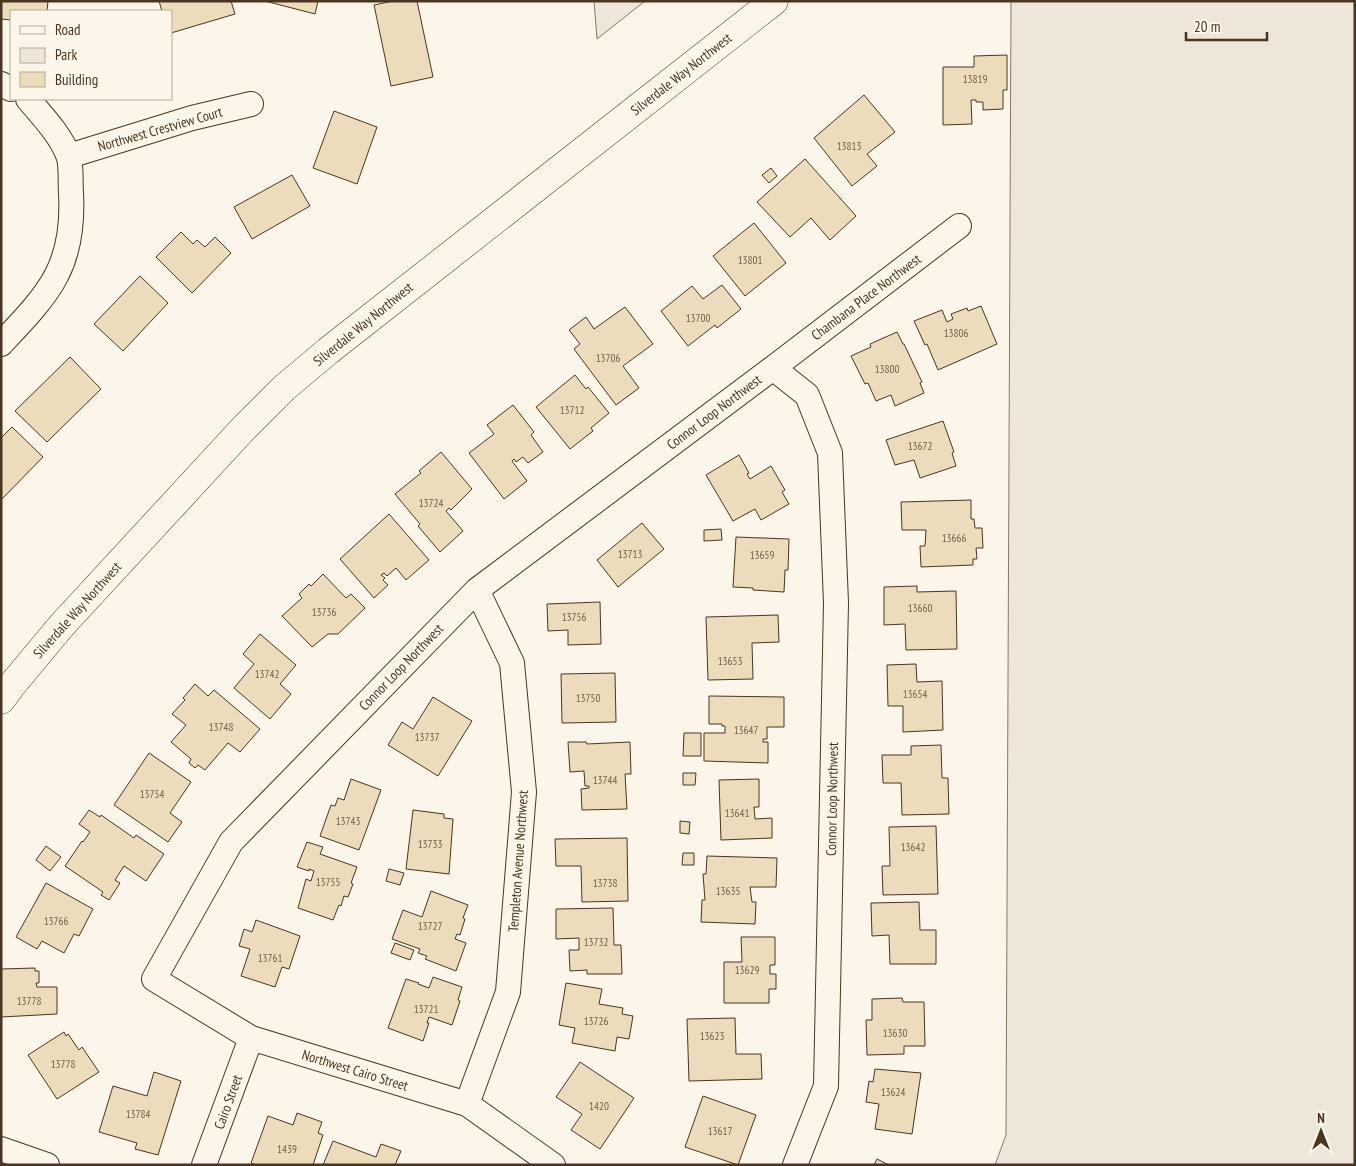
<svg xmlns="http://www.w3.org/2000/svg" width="1356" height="1166" font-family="'PT Sans Narrow',sans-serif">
	<rect width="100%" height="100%" fill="#fbf6e9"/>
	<path fill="#ede6d9" stroke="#887966" d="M594 1H645L597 39Z
		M1011 1H1355V1165H995L1006 1135Z"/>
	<path fill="#ecdcbc" stroke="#4a3520" d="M1 1H48L47 11H11V20L1 19Z
		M159 1H231L235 14 171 33V11H162Z
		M265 1H318L315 14Z
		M393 1H417L433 77 391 86 374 5Z
		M1007 55V90H1003V109L983 110V102H976V100H971L972 124 943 125V67H974V56Z
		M864 95 895 132 867 154 877 166 852 186 814 138Z
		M334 111 377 127 357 184 313 168Z
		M805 159 856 216 830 240 811 218 790 237 757 202Z
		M771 168 777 176 769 183 762 175Z
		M292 175 310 206 252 239 234 207Z
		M754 223 786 263 745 296 713 256Z
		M181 232 193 244 197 240 205 247 215 237 231 253 192 293 156 257Z
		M140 276 168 303 123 351 94 324Z
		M722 285 741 309 717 328 715 325 688 346 661 311 692 286 703 299Z
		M981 306 997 344 938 370 927 344 925 345 914 321 942 310 947 322 953 319 951 314 967 308 968 311Z
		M625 307 653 344 623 366 639 388 616 405 574 349 580 344 569 330 586 317 594 329Z
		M897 332 903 344H904L922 382 920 383 924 393 895 406 891 395 876 401 868 383 865 384 851 356 871 347 870 344Z
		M70 357 101 389 47 442 15 411Z
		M575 375 586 389 588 387 609 413 591 428 593 431 570 449 536 407Z
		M513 405 534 432 531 435 543 452 528 463 523 457 516 462 514 459 512 461 527 481 504 499 469 453 494 434 487 425Z
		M943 421 954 452 952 453 956 466 920 478 914 460 895 465 886 440Z
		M12 427 43 457 1 500V438Z
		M441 452 472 489 451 510 449 508 446 511 463 531 440 552 418 526 420 524 395 494 421 473 419 471Z
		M739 455 749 473 747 474 750 479 771 466 785 490 782 492 789 504 761 520 755 509 733 521 706 475Z
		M971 500V519H974L975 528H982L983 548H976L977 559H973V565L921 567 920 546H925L926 530H902L901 502Z
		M389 514 429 560 406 580 396 568 387 576 384 573 381 575 385 578 383 580 388 585 374 598 340 559Z
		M642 523 664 549 618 587 597 560Z
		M721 529 722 540 704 541V530Z
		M736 537 789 539 788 570H785L784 592 753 590V588L733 587Z
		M323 574 346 598 351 594 365 608 338 634H328L312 647 282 616 302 598 299 594 309 584 311 586Z
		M917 586V592L956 591 957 649 906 650 905 624 884 625V587Z
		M600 602 601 644 568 645V630L548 631 547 604Z
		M778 615 779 642 752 643 753 679 708 680 706 617Z
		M260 634 296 665 280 684 291 694 270 719 234 688 254 664 243 654Z
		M916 664 917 682 942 681 943 730 903 732V706H888L887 665Z
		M615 673 616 722 562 723 561 674Z
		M195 684 208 696 214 690 260 729 240 752 228 743 205 770 198 765 195 768 189 763 191 759 171 742 186 725 172 714 185 700 183 698Z
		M709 696 784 697V727H767V739H763V742H768V763L704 761V733H725V726H722V724H709Z
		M433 697 472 721 438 776 388 745 402 722 413 729Z
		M684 733H701V756H683Z
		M568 742H586L587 744 630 742 631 774H625L627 809 582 810 581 789 589 788V786H585L584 771 570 772Z
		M941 745 942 778H948L949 814 902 815 901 783H883L882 755H911V746Z
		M149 753 191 782 170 813 182 822 168 842 114 805Z
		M683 773H696L695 785H683Z
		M351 779 381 790 359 850 320 836 331 805 335 806 338 798 344 800Z
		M759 779V807H754L755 819 772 818V838L721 840 719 780Z
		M89 810 100 817 101 815 134 838 136 835 164 854 146 881 124 866 115 880 120 883 109 900 101 895 103 892 65 866 82 841 83 842 90 832 79 824Z
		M413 810 444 814V818L453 819 449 874 406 869Z
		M680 821 690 822 689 834 680 833Z
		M936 826 938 894 883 895 882 866H890L889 827Z
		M627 838 628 901 582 902 581 866H556L555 839Z
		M307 842 323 847 320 854 357 867 351 883 353 884 348 897 344 896 341 906 339 905 333 920 298 908 306 879 311 881 314 871 309 869V871L297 867Z
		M46 846 61 857 50 871 36 860Z
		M683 853H694V865H682Z
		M707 856 777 858 776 887H750L752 902H756L755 924 701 922 702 900H705L703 874H706Z
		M389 869 404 873 400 885 386 881Z
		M46 883 93 909 79 936 74 934 64 953 42 941 37 949 16 937Z
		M431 891 468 905 463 918 465 919 460 935 457 934 455 939 466 943 456 971 425 959 427 956 418 953 420 949 392 939 403 910 422 917Z
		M919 902 920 930H936V964H890L889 935 872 936 871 903Z
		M613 908 614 945H621L622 974H587V970L570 971 569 950H579V938L556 939V909Z
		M256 920 300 936 289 969 282 967 275 987 241 976 250 949 239 946 244 929 252 932Z
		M741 937H775V965H770V974H776V989H769V1003H724V962H742Z
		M395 943 414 950 410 960 391 953Z
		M35 968V971H39V983H36L37 987H57V1014L1 1017V969Z
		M433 977 462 987 458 1000 460 1001 452 1025 429 1017 427 1023H429L423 1041 388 1028 406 979 419 983 418 984 429 988Z
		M566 983 602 989 599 1004 623 1008 622 1014 633 1016 629 1039 617 1037 615 1051 572 1043 575 1028 559 1025Z
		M902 998 903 1002H924L925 1046H904V1054L867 1055 866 1020H872V999Z
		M735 1018 736 1054H761L762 1079 689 1081 687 1019Z
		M64 1032 66 1036 68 1034 79 1050 82 1047 99 1072 57 1099 28 1055Z
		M580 1062 634 1098 600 1149 571 1130 582 1114 556 1097Z
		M875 1069 921 1073 912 1134 875 1129 879 1104 866 1102 869 1081 873 1082Z
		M154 1072 181 1081 158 1155 135 1149 137 1143 99 1132 113 1086 147 1096Z
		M703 1096 756 1115 738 1165 685 1147Z
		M297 1113 322 1122 318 1133 323 1135 313 1165H256L251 1163 268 1116 293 1125Z
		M333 1141 376 1157 381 1144 401 1151 395 1165H323Z
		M877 1159 889 1165H874Z"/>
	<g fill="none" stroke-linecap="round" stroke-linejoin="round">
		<g stroke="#4a3520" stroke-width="26">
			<path id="street" d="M1 84 11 89
				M69 156 192 118 251 104
				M1 344C49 293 75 267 71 193 70 182 72 165 68 155 60 134 42 116 28 99
				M773 368 959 226
				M467 1104 508 992 524 792 512 663 477 590
				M1 1149 47 1165
				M204 1165 251 1038
				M553 1165 467 1104 251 1038 154 979 231 842 477 590 773 368 807 395 830 453 836 603 826 1086 795 1165"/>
		</g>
		<g stroke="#4a3520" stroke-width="29">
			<path id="secondary" d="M1 700 12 685 62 625 243 429 284 388 328 351 774 1"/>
		</g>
		<use href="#street" stroke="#fbf6e9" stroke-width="24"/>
		<use href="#secondary" stroke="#fbf6e9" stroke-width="28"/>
	</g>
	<g text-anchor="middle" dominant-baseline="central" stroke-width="4" stroke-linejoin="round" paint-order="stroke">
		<g font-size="11" fill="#725f47">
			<text x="975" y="79">13819</text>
			<text x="849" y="146">13813</text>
			<text x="750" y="260">13801</text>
			<text x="698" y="318">13700</text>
			<text x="956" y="333">13806</text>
			<text x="608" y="358">13706</text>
			<text x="887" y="369">13800</text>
			<text x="572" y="410">13712</text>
			<text x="920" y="446">13672</text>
			<text x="431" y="503">13724</text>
			<text x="954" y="538">13666</text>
			<text x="630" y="554">13713</text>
			<text x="762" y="555">13659</text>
			<text x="920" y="608">13660</text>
			<text x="324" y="612">13736</text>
			<text x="574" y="617">13756</text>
			<text x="730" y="661">13653</text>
			<text x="267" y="674">13742</text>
			<text x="915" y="694">13654</text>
			<text x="588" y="698">13750</text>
			<text x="221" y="727">13748</text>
			<text x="746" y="730">13647</text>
			<text x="427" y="737">13737</text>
			<text x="605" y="780">13744</text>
			<text x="152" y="794">13754</text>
			<text x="737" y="813">13641</text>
			<text x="348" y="821">13743</text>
			<text x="430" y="844">13733</text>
			<text x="913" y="847">13642</text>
			<text x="328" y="882">13755</text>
			<text x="605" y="883">13738</text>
			<text x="728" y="891">13635</text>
			<text x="56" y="921">13766</text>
			<text x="430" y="926">13727</text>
			<text x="596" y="942">13732</text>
			<text x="270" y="958">13761</text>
			<text x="747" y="970">13629</text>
			<text x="29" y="1001">13778</text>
			<text x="426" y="1009">13721</text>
			<text x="596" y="1021">13726</text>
			<text x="895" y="1033">13630</text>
			<text x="712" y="1036">13623</text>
			<text x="63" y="1064">13778</text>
			<text x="893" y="1092">13624</text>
			<text x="599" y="1106">1420</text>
			<text x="138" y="1114">13784</text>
			<text x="720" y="1131">13617</text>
			<text x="287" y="1149">1439</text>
		</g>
		<g font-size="14" fill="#4a3520" stroke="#fbf6e9">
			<text transform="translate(681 74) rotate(-38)">Silverdale Way Northwest</text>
			<text transform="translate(160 129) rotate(-16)">Northwest Crestview Court</text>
			<text transform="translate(866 297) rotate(-37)">Chambana Place Northwest</text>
			<text transform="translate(363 324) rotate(-39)">Silverdale Way Northwest</text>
			<text transform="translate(714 412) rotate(-37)">Connor Loop Northwest</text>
			<text transform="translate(77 610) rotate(-48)">Silverdale Way Northwest</text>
			<text transform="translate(401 667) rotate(-46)">Connor Loop Northwest</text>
			<text transform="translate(832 799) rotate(-89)">Connor Loop Northwest</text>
			<text transform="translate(518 861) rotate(-86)">Templeton Avenue Northwest</text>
			<text transform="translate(355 1070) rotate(17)">Northwest Cairo Street</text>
			<text transform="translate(228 1102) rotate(-70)">Cairo Street</text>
		</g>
	</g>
	<rect width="1356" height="1166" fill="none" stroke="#4a3520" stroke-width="5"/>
	<rect x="10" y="10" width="162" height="90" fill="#fbf6e9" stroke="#b4a999"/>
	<rect x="20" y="26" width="25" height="8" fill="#fbf6e9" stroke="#b4a999"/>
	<text x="55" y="35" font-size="15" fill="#4a3520">Road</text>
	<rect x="20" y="48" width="25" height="15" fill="#ede6d9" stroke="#b4a999"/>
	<text x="55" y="60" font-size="15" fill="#4a3520">Park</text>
	<rect x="20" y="72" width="25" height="15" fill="#ecdcbc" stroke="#b4a999"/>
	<text x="55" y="85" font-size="15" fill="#4a3520">Building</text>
	<g transform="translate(1321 1131)" stroke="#fbf6e9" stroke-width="4" paint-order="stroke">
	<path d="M0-4L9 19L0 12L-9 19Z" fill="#4a3520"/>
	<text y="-8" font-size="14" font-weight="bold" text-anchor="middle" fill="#4a3520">N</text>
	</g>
	<path d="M1186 32v8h81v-8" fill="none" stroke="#4a3520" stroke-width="2.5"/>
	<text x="1194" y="32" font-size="15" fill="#4a3520" stroke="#fbf6e9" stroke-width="4" paint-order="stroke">20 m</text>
</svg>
